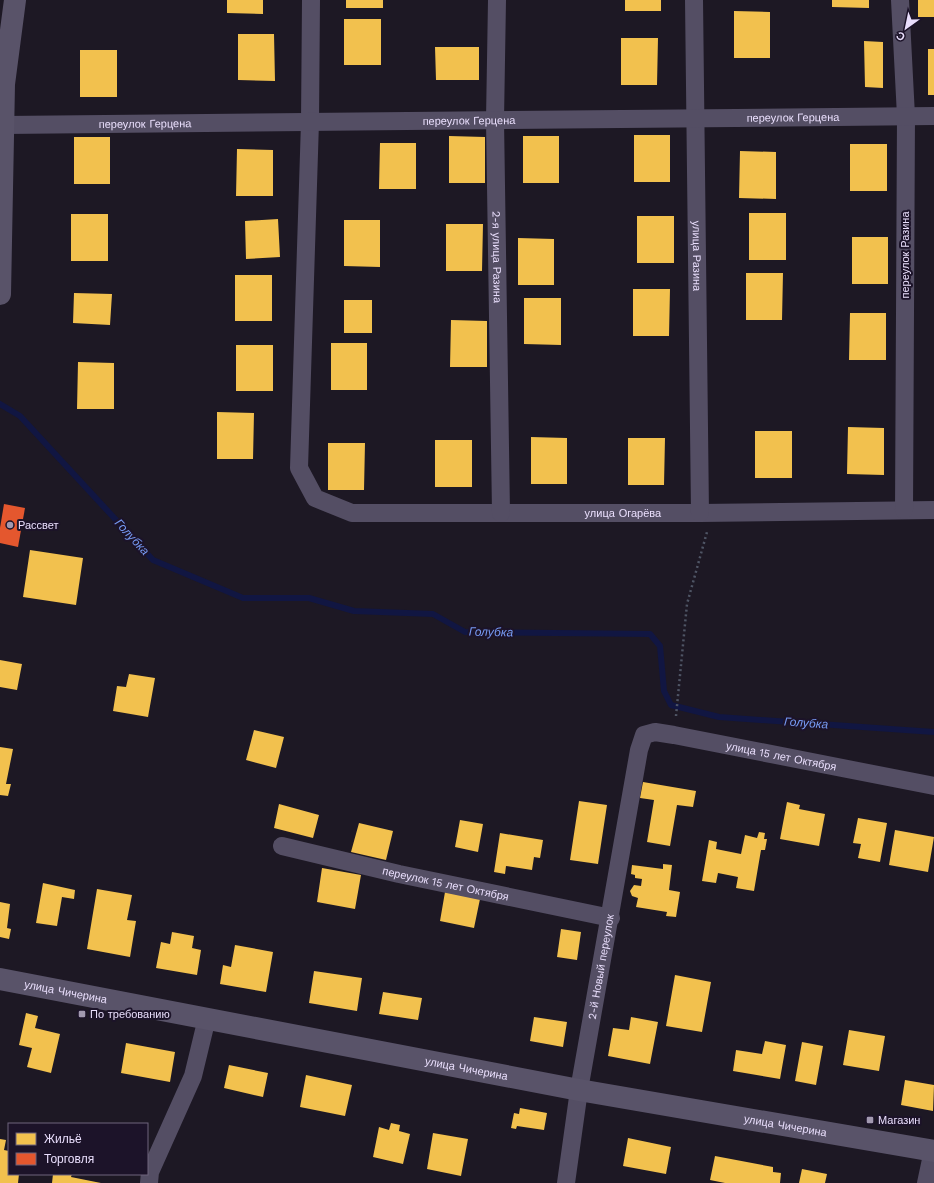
<svg xmlns="http://www.w3.org/2000/svg" width="934" height="1183" font-family="'Work Sans',sans-serif">
	<rect width="100%" height="100%" fill="#1d1824"/>
	<path fill="#f2c14e" d="M227 0H263V14L227 13Z
		M346 0H383V8H346Z
		M625 0H661V11H625Z
		M832 0H869V8L832 7Z
		M918 0H934V17H918Z
		M734 11 770 12V58H734Z
		M344 19H381V65H344Z
		M238 34H274L275 81 238 80Z
		M621 38H658L657 85H621Z
		M864 41 883 42V88L865 87Z
		M435 47H479V80H436Z
		M928 49H934V95H928Z
		M80 50H117V97H80Z
		M634 135H670V182H634Z
		M449 136 485 137V183H449Z
		M523 136H559V183H523Z
		M74 137H110V184H74Z
		M380 143H416V189H379Z
		M850 144H887V191H850Z
		M237 149 273 150V196H236Z
		M740 151 776 152V199L739 198Z
		M749 213H786V260H749Z
		M71 214H108V261H71Z
		M637 216H674V263H637Z
		M278 219 280 257 246 259 245 221Z
		M344 220H380V267L344 266Z
		M446 224H483L482 271H446Z
		M852 237H888V284H852Z
		M518 238 554 239V285H518Z
		M746 273H783L782 320H746Z
		M235 275H272V321H235Z
		M633 289H670L669 336H633Z
		M74 293 112 294 110 325 73 323Z
		M524 298H561V345L524 344Z
		M344 300H372V333H344Z
		M850 313H886V360H849Z
		M451 320 487 321V367H450Z
		M331 343H367V390H331Z
		M236 345H273V391H236Z
		M78 362 114 363V409H77Z
		M217 412 254 413 253 459H217Z
		M848 427 884 428V475L847 474Z
		M755 431H792V478H755Z
		M531 437 567 438V484H531Z
		M628 438H665L664 485H628Z
		M435 440H472V487H435Z
		M328 443H365L364 490H328Z
		M30 550 83 558 76 605 23 597Z
		M0 660 22 664 17 690 0 687Z
		M129 674 155 678 148 717 113 711 117 686 126 687Z
		M254 730 284 737 276 768 246 760Z
		M0 747 13 749 6 784H11L8 796 0 795Z
		M643 782 696 791 693 807 677 805 670 846 647 842 654 800 640 798Z
		M579 801 607 805 598 864 570 860Z
		M787 802 800 805 799 809 825 814 819 846 780 839Z
		M279 804 319 815 313 838 274 828Z
		M858 818 887 823 880 862 858 858 861 844 853 843Z
		M460 820 483 824 478 852 455 847Z
		M359 823 393 831 386 860 351 852Z
		M895 830 934 837 928 872 889 865Z
		M759 832 765 833 764 839H767L765 850H761L754 891 736 888 738 877 718 873 716 883 702 881 709 840 717 842 716 849 741 854 745 835 757 838Z
		M500 833 543 840 540 858 534 857 532 870 506 866 505 874 494 872Z
		M663 864 672 865 669 890 680 892 676 917 666 916 667 912 636 907 638 898 632 896 630 891 634 885 641 886 642 879 635 878V875L631 874 632 865 663 869Z
		M322 868 361 875 355 909 317 902Z
		M43 883 75 890 74 899 62 897 57 926 36 923Z
		M97 889 132 895 127 920 136 921 130 957 87 949Z
		M445 892 480 899 474 928 440 921Z
		M0 902 10 904 7 928 11 929 9 939 0 937Z
		M561 929 581 932 577 960 557 957Z
		M172 932 194 936 192 948 201 950 197 975 156 968 161 942 170 944Z
		M235 945 273 952 266 992 220 984 223 965 231 967Z
		M314 971 362 978 357 1011 309 1003Z
		M675 975 711 982 702 1032 666 1026Z
		M383 992 422 998 418 1020 379 1014Z
		M26 1013 38 1016 35 1028 60 1034 51 1073 27 1067 32 1048 19 1045Z
		M534 1017 567 1022 563 1047 530 1041Z
		M631 1017 658 1022 650 1064 608 1056 613 1028 629 1030Z
		M849 1030 885 1036 879 1071 843 1065Z
		M765 1041 786 1045 780 1079 733 1071 736 1050 762 1054Z
		M802 1042 823 1046 816 1085 795 1081Z
		M126 1043 175 1052 170 1082 121 1073Z
		M229 1065 268 1073 263 1097 224 1088Z
		M306 1075 352 1085 345 1116 300 1107Z
		M905 1080 934 1085 933 1111 901 1105Z
		M520 1108 547 1113 544 1130 517 1126 516 1129 511 1128 514 1113 519 1114Z
		M391 1123 400 1125 399 1131 410 1134 403 1164 373 1157 379 1127 389 1130Z
		M433 1133 468 1139 461 1176 427 1169Z
		M628 1138 671 1147 666 1174 623 1166Z
		M0 1139 6 1140 4 1150 9 1151V1174H19L18 1183H0Z
		M715 1156 773 1167V1172L781 1173 780 1183H725L710 1180Z
		M802 1169 827 1174 825 1183H799Z
		M53 1174H72L71 1177 101 1183H52Z"/>
	<path fill="#e4572e" d="M4 504 25 508 18 547 0 543V528Z"/>
	<g fill="none" stroke-linecap="round" stroke-linejoin="round">
		<path stroke="#111642" stroke-width="6" d="M0 404 20 416 153 560 243 598H309L354 611 433 614 465 632 650 634 660 646 664 691 671 705 719 717 934 732"/>
		<path stroke="#4f5565" stroke-width="2.5" stroke-dasharray="2 3" stroke-linecap="butt" d="M676 716 687 604 707 532"/>
		<g stroke="#544e64" stroke-width="18">
			<path id="s1" d="M311 0 310 122 299 468 315 498 352 513H700L934 510"/>
			<path id="s2" d="M497 0 495 120 501 513"/>
			<path id="s3" d="M694 0 700 513"/>
			<path d="M900 0 906 116 904 510"/>
			<path id="s4" d="M4 125 934 116"/>
			<path id="s5" d="M282 846 399 874 611 918"/>
			<path d="M149 1183 150 1172 193 1076 207 1018"/>
			<path id="s6" d="M566 1183 579 1090 639 750 644 735 655 732 674 735 934 786"/>
			<path d="M926 1183 933 1150"/>
		</g>
		<g stroke="#595369" stroke-width="22">
			<path d="M0 294 4 84 15 0"/>
			<path id="s7" d="M0 979 579 1090 934 1151"/>
		</g>
	</g>
	<g fill="#a299b0" stroke="#1c1329" stroke-width="1.5">
		<circle cx="10" cy="525" r="4"/>
		<rect x="78" y="1010" width="8" height="8" rx="2"/>
		<rect x="866" y="1116" width="8" height="8" rx="2"/>
	</g>
	<g text-anchor="middle" dominant-baseline="central" stroke-width="4" stroke-linejoin="round" paint-order="stroke">
		<g font-size="11" fill="#e9defc" stroke="#1c1329">
			<text stroke="none"><textPath href="#s4" startOffset="789">переулок Герцена</textPath></text>
			<text stroke="none"><textPath href="#s4" startOffset="465">переулок Герцена</textPath></text>
			<text stroke="none"><textPath href="#s4" startOffset="141">переулок Герцена</textPath></text>
			<text transform="translate(905 255) rotate(-90)">переулок Разина</text>
			<text stroke="none"><textPath href="#s2" startOffset="257">2-я улица Разина</textPath></text>
			<text stroke="none"><textPath href="#s3" startOffset="256">улица Разина</textPath></text>
			<text stroke="none"><textPath href="#s1" startOffset="813">улица Огарёва</textPath></text>
			<text stroke="none"><textPath href="#s6" startOffset="595">улица 15 лет Октября</textPath></text>
			<text stroke="none"><textPath href="#s5" startOffset="168">переулок 15 лет Октября</textPath></text>
			<text stroke="none"><textPath href="#s6" startOffset="219">2-й Новый переулок</textPath></text>
			<text stroke="none"><textPath href="#s7" startOffset="67">улица Чичерина</textPath></text>
			<text stroke="none"><textPath href="#s7" startOffset="475">улица Чичерина</textPath></text>
			<text stroke="none"><textPath href="#s7" startOffset="799">улица Чичерина</textPath></text>
		</g>
		<g font-size="11" fill="#e9defc" stroke="#1c1329" text-anchor="start">
			<text x="18" y="525">Рассвет</text>
			<text x="90" y="1014">По требованию</text>
			<text x="878" y="1120">Магазин</text>
		</g>
		<g font-size="12" font-style="italic" fill="#769af3" stroke="#1c1329">
			<text transform="translate(132 537) rotate(47)">Голубка</text>
			<text transform="translate(491 632) rotate(1)">Голубка</text>
			<text transform="translate(806 723) rotate(4)">Голубка</text>
		</g>
	</g>
	<rect x="8" y="1123" width="140" height="52" fill="#1c1329" stroke="#6e647d"/>
	<rect x="16" y="1133" width="20" height="12" fill="#f2c14e" stroke="#6e647d"/>
	<text x="44" y="1143" font-size="12" fill="#e9defc">Жильё</text>
	<rect x="16" y="1153" width="20" height="12" fill="#e4572e" stroke="#6e647d"/>
	<text x="44" y="1163" font-size="12" fill="#e9defc">Торговля</text>
	<g transform="translate(906 28) rotate(213)" stroke="#1c1329" stroke-width="3" paint-order="stroke">
	<path d="M0-3L7 15L0 10L-7 15Z" fill="#e9defc"/>
	<text y="-6" font-size="11" font-weight="bold" text-anchor="middle" fill="#e9defc">С</text>
	</g>
</svg>
